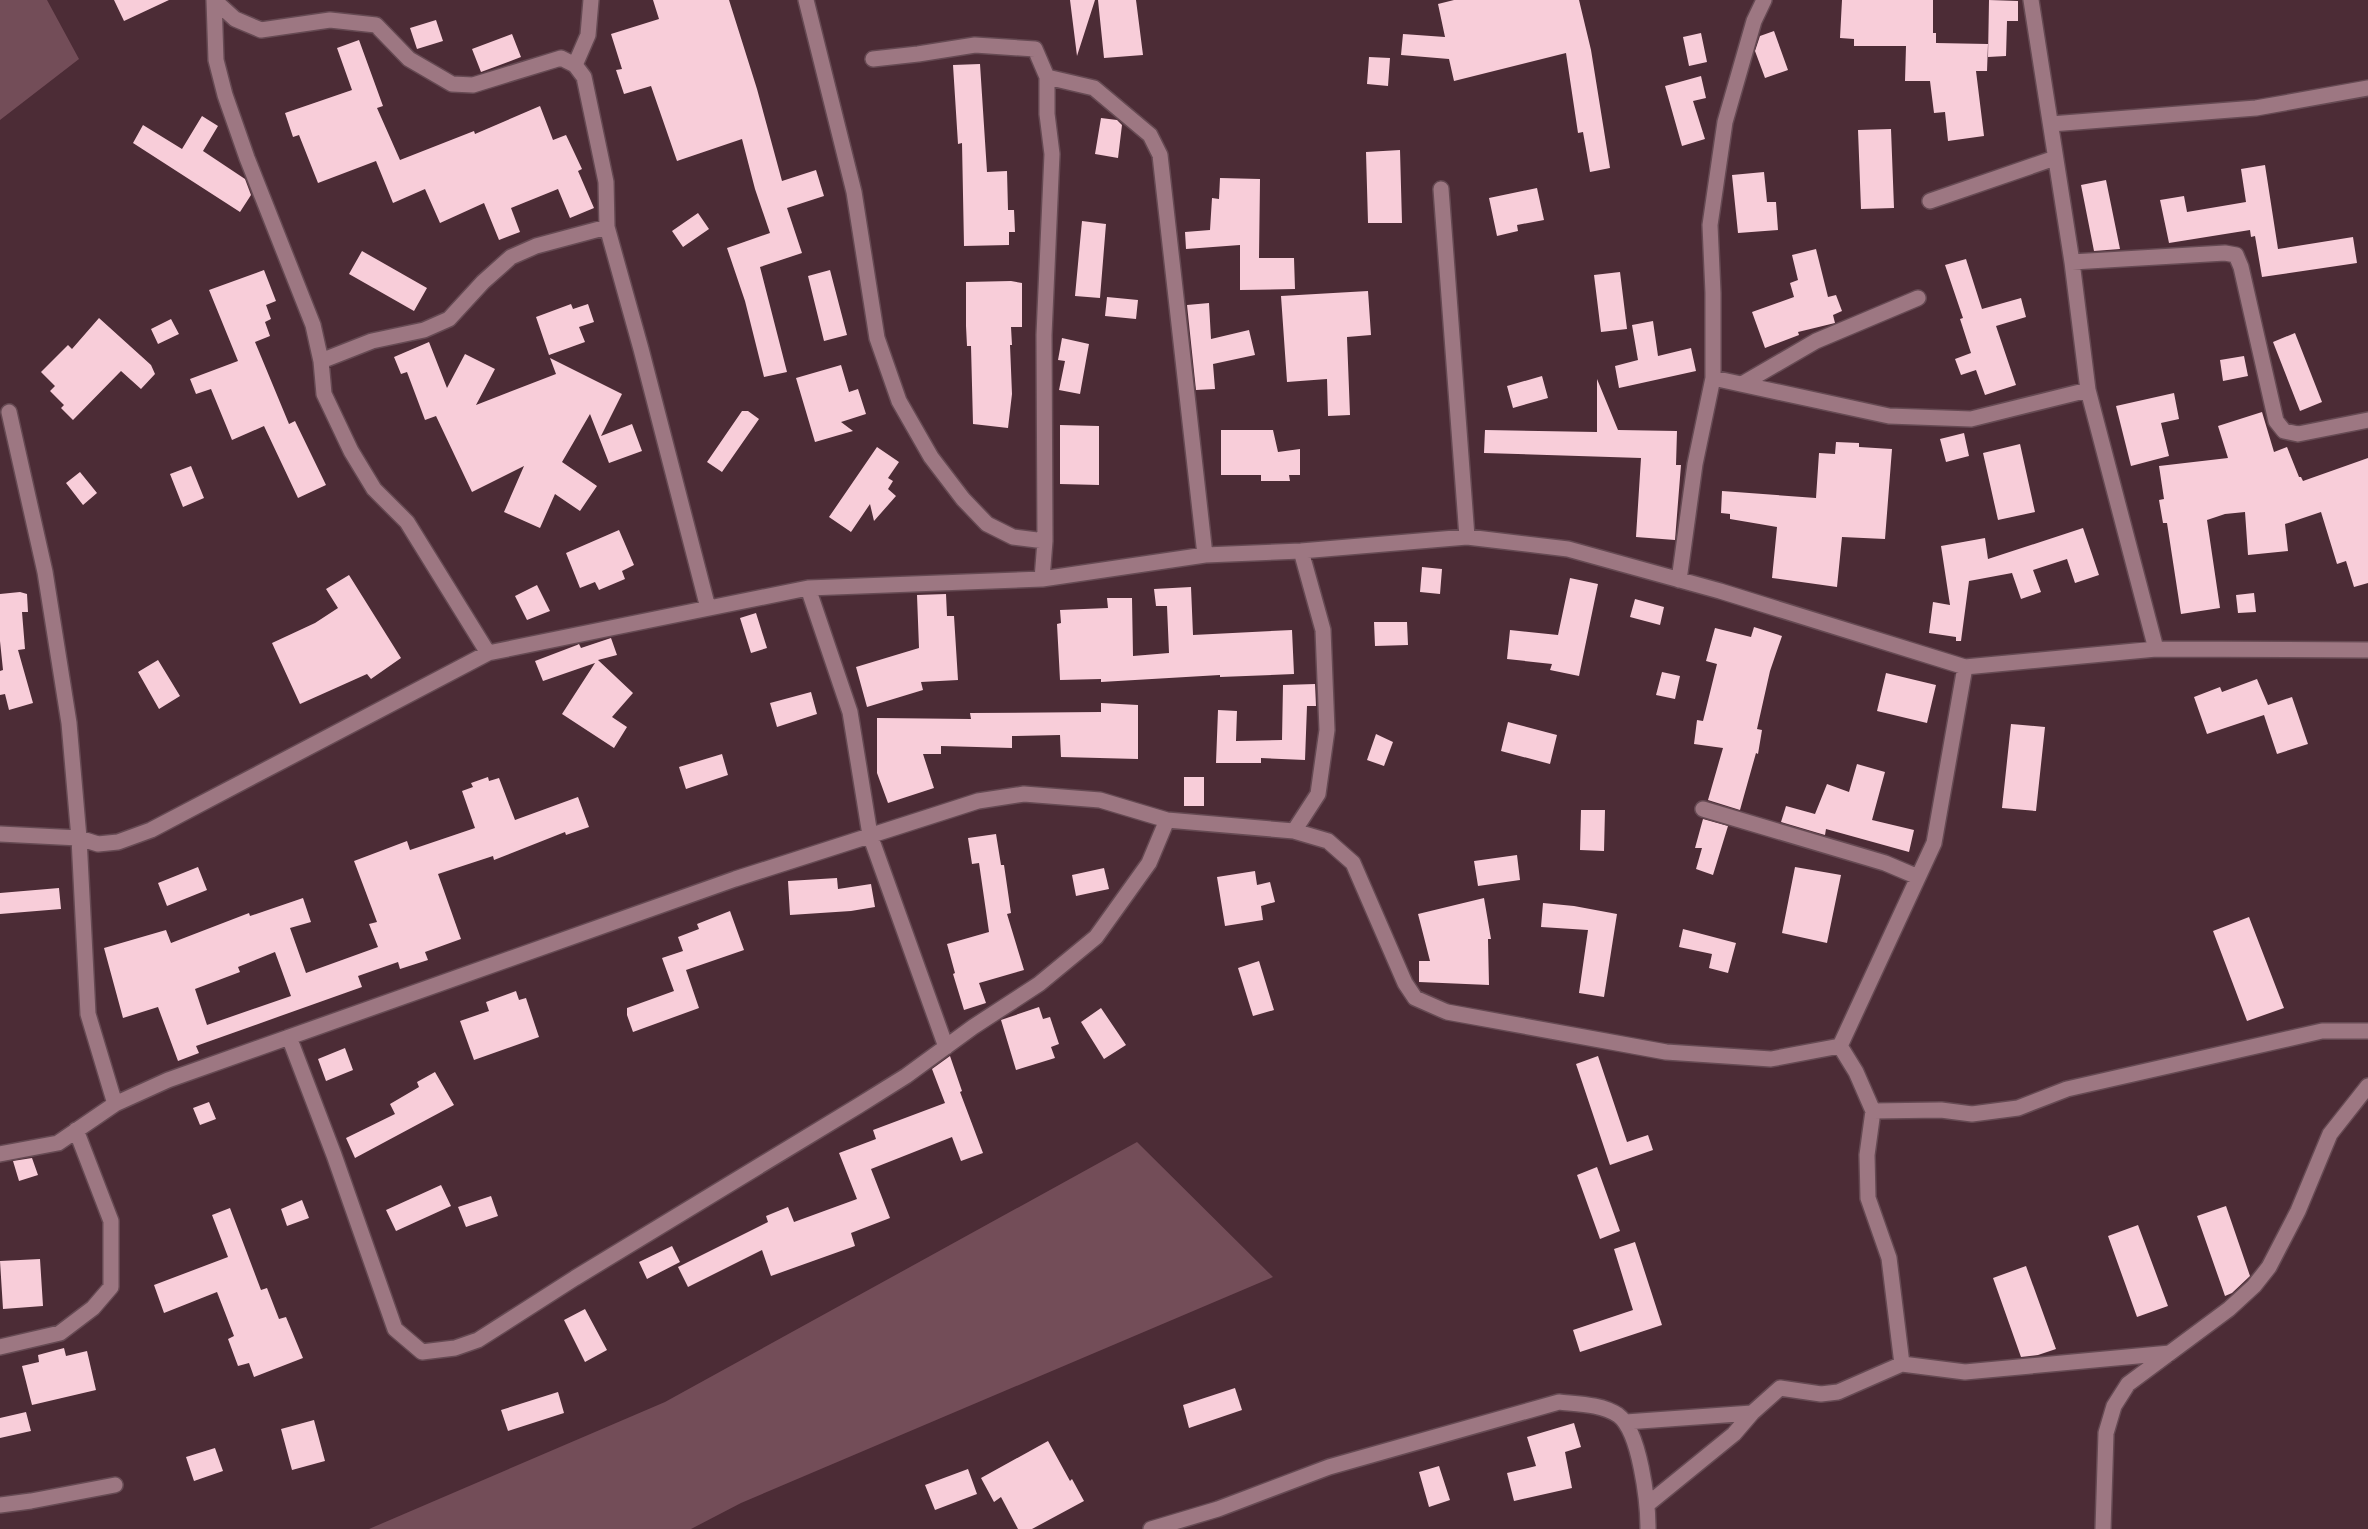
<svg xmlns="http://www.w3.org/2000/svg" width="2368" height="1529" font-family="'Roboto Condensed',sans-serif">
	<rect width="100%" height="100%" fill="#4c2c36"/>
	<path fill="#734d58" d="M0 0H47L79 59 0 120Z
		M1137 1142 1273 1277 741 1503 691 1529H369L665 1402Z"/>
	<path fill="#f8cdd9" fill-rule="evenodd" d="M114 0H169L124 21Z
		M653 0H729L757 89 782 181 816 170 824 196 787 208 802 253 760 267 787 372 764 377 745 301 727 248 770 233 755 189 742 139 677 161 651 86 624 94 616 70 622 69 611 34 659 19Z
		M1070 0H1095L1077 56Z
		M1098 0H1136L1143 55 1104 58Z
		M1454 0H1579L1591 50 1610 168 1590 172 1583 132 1578 133 1566 53 1454 81 1449 59 1401 55 1403 34 1445 37 1438 4Z
		M1842 0H1933V33H1936V43L1988 44 1987 71H1976L1984 136 1948 141 1945 112 1934 113 1930 81H1905L1906 46H1854V39L1840 38Z
		M1989 0 2018 1V21H2007L2006 56 1988 57Z
		M436 20 443 41 417 49 410 28Z
		M1774 31 1788 70 1765 78 1755 51 1760 36Z
		M1701 33 1707 62 1689 66 1683 37Z
		M512 34 521 57 481 72 472 49Z
		M359 40 383 106 377 108 400 160 474 131 475 134 540 106 553 140 566 135 582 169 578 171 594 208 570 218 558 189 511 208 520 232 499 240 484 203 440 223 425 189 393 203 376 161 318 183 299 135 293 137 285 113 352 90 337 48Z
		M1369 57 1390 58 1388 86 1367 84Z
		M980 64 987 172 1007 171 1008 210H1014L1015 232H1009V245L964 246 962 143 958 144 953 65Z
		M1701 76 1706 98 1693 101 1705 139 1682 146 1665 86Z
		M202 116 218 126 203 151 245 179 251 195 240 212 133 143 143 125 182 149Z
		M1101 118 1117 120 1122 125 1118 158 1095 154Z
		M1891 129 1894 208 1861 209 1858 130Z
		M1400 150 1402 223H1368L1366 152Z
		M2265 165 2278 249 2353 237 2357 263 2262 277 2255 236 2251 237 2250 230 2169 243 2160 200 2184 196 2187 212 2246 202 2241 169Z
		M1764 172 1767 202H1776L1778 230 1738 233 1732 175Z
		M1220 178 1260 179 1259 258H1294L1295 289 1240 290V245L1186 249 1185 232 1210 230 1212 198 1219 199Z
		M2106 180 2120 249 2094 251 2081 185Z
		M1537 188 1544 220 1517 225 1518 231 1497 236 1489 198Z
		M698 213 709 229 683 247 672 231Z
		M1082 221 1106 224 1100 298 1075 296Z
		M1816 249 1828 297 1836 295 1842 311 1833 315 1835 323 1798 332 1799 335 1765 348 1752 312 1794 297 1790 283 1798 280 1792 255Z
		M362 251 427 288 414 311 349 274Z
		M1966 259 1982 309 2021 298 2026 317 1996 326 2016 385 1985 395 1976 370 1961 375 1955 359 1971 353 1960 319 1963 318 1945 265Z
		M264 270 276 301 266 305 271 319 265 322 270 336 255 342 289 424 295 421 326 485 298 498 264 426 232 440 211 389 196 394 190 379 238 361 209 290Z
		M830 270 847 335 824 341 808 276Z
		M1620 272 1627 329 1601 332 1594 275Z
		M1011 281 1022 283V327H1011L1012 345H1010L1012 394 1008 428 973 424 971 346H967L966 326V282Z
		M1368 291 1371 335 1347 337 1350 415 1328 416 1327 379 1287 382 1281 296Z
		M1107 297 1138 300 1136 319 1105 316Z
		M1209 303 1211 339 1249 330 1255 355 1213 364 1215 389 1196 390 1187 305Z
		M571 304 573 309 588 304 594 322 579 327 585 342 549 355 536 317Z
		M99 318 151 365 155 374 141 389 121 371 73 420 61 408 64 405 50 391 55 386 41 372 68 345 72 349Z
		M171 319 179 334 158 344 151 329Z
		M1653 321 1658 356 1691 348 1696 371 1619 388 1615 366 1638 360 1632 325Z
		M2295 333 2322 402 2300 411 2273 342Z
		M1062 338 1089 344 1080 394 1059 390 1065 361 1058 360Z
		M429 342 447 388 465 354 495 369 476 405 556 374 550 358 622 394 601 436 632 424 642 451 609 463 590 414 562 462 597 486 580 511 555 494 540 528 504 512 524 466 472 492 436 416 425 420 407 372 401 374 394 357Z
		M2244 356 2248 376 2223 381 2220 360Z
		M841 365 849 392 858 389 866 414 841 422 853 431 815 442 796 378Z
		M1542 376 1548 398 1513 408 1507 386Z
		M1597 379 1618 430 1677 431 1676 465H1681L1675 540 1636 537 1641 458 1484 453 1485 430 1597 432Z
		M2174 393 2179 419 2161 423 2169 456 2131 466 2116 406Z
		M742 411H748L759 419 722 472 707 462Z
		M2262 412 2274 452 2287 447 2299 477H2301L2303 481 2368 458V583L2354 587 2346 561 2337 564 2321 512 2285 524 2288 551 2248 555 2245 512 2225 514 2207 520 2220 608 2181 614 2167 523H2163L2159 500 2164 499 2159 466 2228 458 2218 426Z
		M1060 425 1099 426V485L1060 484Z
		M1221 430H1273L1278 452 1300 449V475H1289L1290 481H1261V475H1221Z
		M1964 433 1969 456 1946 462 1940 439Z
		M1836 442 1859 443V447L1892 449 1885 539 1842 537 1837 587 1772 578 1777 527 1730 519V514L1721 513 1722 491 1816 498 1819 453 1835 454Z
		M2020 444 2035 512 1998 520 1983 453Z
		M877 447 899 462 888 478 893 481 888 489 896 496 874 521 870 504 851 532 829 517Z
		M191 466 204 498 183 507 170 474Z
		M80 472 97 493 83 505 66 483Z
		M2083 528 2099 575 2075 583 2067 559 2033 570 2041 592 2021 599 2012 573 1969 581 1961 641H1956V637L1929 633 1933 602 1950 605 1941 546 1985 538 1988 559Z
		M619 530 634 565 622 571 625 579 599 590 595 582 580 588 566 553Z
		M1422 567 1442 569 1440 594 1420 592Z
		M349 575 401 658 371 679 367 674 300 704 272 643 315 623 338 608 326 589Z
		M1570 578 1598 584 1579 676 1550 670 1552 664 1507 659 1510 630 1558 635Z
		M537 585 550 611 527 620 515 596Z
		M1191 587 1193 635 1292 630 1294 674 1220 677V675L1101 682V679L1060 680 1057 624 1061 623 1060 610 1108 608 1107 598H1132L1133 656 1169 653 1167 606H1156L1154 589Z
		M20 592 27 594 28 612H22L25 649 18 650 33 703 9 710 5 694 0 695V671L3 670 0 641V594Z
		M2254 593 2256 612 2238 613 2236 595Z
		M946 594 947 616H954L958 680 921 682 923 690 867 707 856 667 919 648 917 595Z
		M1635 599 1664 607 1660 625 1630 617Z
		M756 613 767 648 751 653 740 618Z
		M1374 622H1407L1408 645 1375 646Z
		M1754 627 1782 636 1770 671 1757 729 1762 730 1758 754 1756 753 1740 810 1708 800 1723 748 1694 744 1697 720 1703 721 1717 664 1706 661 1715 628 1751 637Z
		M611 638 617 655 598 660 633 693 612 717 627 727 614 748 562 714 595 663 543 681 535 661 577 645 579 644 581 648Z
		M158 660 180 696 159 709 138 672Z
		M1662 672 1680 676 1675 699 1656 695Z
		M1886 673 1936 685 1927 723 1877 711Z
		M2257 679 2268 705 2292 697 2308 744 2277 754 2264 715 2207 734 2194 697 2220 687 2222 692Z
		M1315 684 1316 706H1307L1305 760 1261 758V763H1216L1218 710 1237 711 1236 741 1282 740 1283 685Z
		M811 692 817 714 777 727 770 703Z
		M1101 703 1138 705V759L1061 757 1060 735 1012 736V748L941 746V754H923L934 788 888 803 877 773V718L971 719 970 713 1101 712Z
		M1508 722 1557 735 1550 764 1501 751Z
		M2011 724 2045 727 2036 811 2002 808Z
		M1376 734 1393 742 1384 766 1367 760Z
		M722 754 728 775 686 789 679 767Z
		M1857 764 1885 772 1872 820 1914 830 1909 852 1826 829 1825 835 1781 822 1786 806 1815 814 1827 784 1849 792Z
		M488 777 489 781 499 778 515 820 578 797 589 827 566 835 565 832 494 860 493 856 438 874 461 939 425 952 428 960 400 969 398 962 358 976 362 987 196 1046 199 1053 178 1061 158 1007 123 1018 104 948 166 930 171 943 249 913 250 916 303 898 311 922 290 928 306 973 378 947 369 924 377 922 354 861 407 841 410 850 475 828 462 791 473 787 471 783ZM275 952 291 996 207 1025 195 989 240 972 238 967Z
		M1184 777H1204V806H1184Z
		M1581 810H1605L1604 851 1580 850Z
		M1703 819 1728 826 1713 875 1696 869 1702 848H1695Z
		M996 834 1001 865H1004L1011 913 1007 914 1024 970 979 983 986 1003 964 1010 953 974 955 973 947 944 989 932 979 863 972 864 968 838Z
		M1517 855 1520 880 1478 886 1474 861Z
		M198 867 207 890 167 906 158 883Z
		M1795 867 1841 875 1827 943 1782 933Z
		M1104 868 1109 889 1076 896 1072 875Z
		M1255 871 1257 885 1270 882 1275 902 1261 906 1263 920 1225 926 1217 877Z
		M837 878 838 889 871 884 875 907 851 911 790 915 788 881Z
		M59 888 61 909 0 914V893Z
		M1484 898 1491 939H1488L1489 985 1419 982V961H1430L1418 914Z
		M1543 903 1574 906 1617 914 1604 997 1579 993 1588 930 1541 927Z
		M730 911 744 950 686 970 699 1008 633 1032 627 1015V1008L674 991 662 958 683 951 678 937 699 929 697 924Z
		M2249 917 2284 1008 2247 1021 2213 931Z
		M1683 929 1736 943 1728 973 1709 968 1712 954 1679 947Z
		M1259 961 1274 1010 1253 1016 1238 968Z
		M516 991 519 1000 526 998 539 1037 474 1060 460 1021 489 1011 486 1002Z
		M1039 1007 1043 1019 1050 1017 1059 1044 1051 1047 1055 1058 1016 1070 1001 1020Z
		M1101 1008 1126 1045 1104 1059 1081 1022Z
		M345 1048 353 1070 326 1081 318 1059Z
		M950 1056 962 1091 960 1092 983 1153 961 1161 952 1137 871 1169 890 1218 851 1233 855 1246 771 1276 762 1250 688 1287 678 1267 768 1222 766 1216 788 1207 794 1222 857 1199 839 1153 876 1139 873 1130 945 1103 932 1069Z
		M1598 1056 1627 1142 1648 1135 1653 1150 1610 1165 1576 1064Z
		M435 1072 454 1105 355 1158 346 1138 395 1114 390 1104 419 1087 417 1082Z
		M209 1102 216 1119 200 1125 193 1108Z
		M32 1158 38 1175 19 1181 13 1161Z
		M1597 1167 1620 1231 1600 1239 1577 1175Z
		M441 1185 451 1206 396 1231 386 1210Z
		M491 1196 498 1216 466 1227 458 1207Z
		M302 1200 309 1218 287 1226 281 1209Z
		M2226 1206 2250 1276 2232 1293 2225 1296 2197 1216Z
		M230 1208 261 1290 267 1288 279 1319 286 1317 303 1358 254 1377 249 1363 238 1366 228 1339 234 1336 217 1292 164 1313 154 1285 228 1257 212 1215Z
		M2138 1225 2168 1306 2137 1317 2108 1236Z
		M1635 1242 1662 1325 1580 1352 1573 1330 1633 1310 1614 1249Z
		M672 1246 680 1262 647 1279 639 1262Z
		M40 1259 43 1306 3 1309 0 1261Z
		M2026 1266 2056 1349 2038 1355 2021 1357 1993 1278Z
		M585 1309 607 1350 585 1362 564 1320Z
		M64 1348 66 1356 87 1351 96 1390 32 1405 22 1366 39 1362 38 1355Z
		M1235 1388 1242 1410 1189 1428 1183 1405Z
		M558 1392 564 1413 508 1431 501 1410Z
		M26 1412 31 1431 0 1438V1418Z
		M314 1420 325 1461 292 1470 281 1429Z
		M1574 1423 1581 1447 1565 1452 1572 1488 1514 1501 1507 1473 1536 1466 1527 1437Z
		M1048 1441 1070 1481 1072 1479 1084 1501 1032 1529H1018L1001 1497 994 1502 981 1478Z
		M215 1448 223 1471 194 1481 186 1457Z
		M1439 1466 1450 1500 1429 1507 1419 1472Z
		M968 1469 977 1494 935 1510 925 1485Z"/>
	<g fill="none" stroke-linecap="round" stroke-linejoin="round">
		<g stroke="#664a53" stroke-width="18">
			<path id="minor" d="M214 0 235 19 261 30 330 20 376 25 409 59 452 84 473 85 561 58 575 65 584 77 606 182 607 227 641 349 708 608
				M214 0 216 60 225 95 247 158 313 325 321 361 324 394 351 451 374 489 407 522 488 653
				M806 0 854 192 877 338 899 401 931 457 963 499 987 524 1013 537 1045 541
				M2031 0 2072 262 2088 390 2156 649 2368 650
				M873 59 918 54 975 45 1035 49 1047 77V114L1052 154 1044 335 1045 541 1042 579
				M575 65 588 35 591 0
				M1047 77 1094 88 1150 135 1160 155 1205 555
				M2051 124 2256 108 2368 88
				M1441 189 1467 537
				M1930 201 2055 158
				M2072 262 2225 253 2236 255 2241 267 2276 421 2284 431 2298 434 2368 420
				M321 361 372 341 424 330 449 319 483 282 511 257 536 246 607 227
				M1713 378 1889 416 1971 419 2088 390
				M1742 384 1816 341 1918 298
				M9 412 45 572 69 723 79 838 88 1014 115 1104
				M1679 580 1695 464 1713 378V293L1710 225 1725 122 1754 21 1764 0
				M808 588 850 712 870 835 946 1047
				M1703 809 1885 863 1918 877
				M1294 831 1318 794 1327 730 1323 630 1301 551
				M0 834 79 838 98 844 118 842 151 830 488 653 808 588 1042 579 1205 555 1301 551 1467 537 1568 549 1720 591 1965 667 2156 649
				M289 1037 334 1155 395 1329 422 1352 455 1348 478 1340 575 1278 858 1106 906 1076 973 1027 1039 984 1096 937 1149 863 1167 820
				M1840 1046 1856 1072 1873 1111 1941 1110 1972 1114 2018 1108 2067 1089 2322 1031H2368
				M1840 1046 1934 843 1965 667
				M1873 1111 1867 1155 1868 1198 1889 1258 1902 1364
				M0 1154 58 1143 115 1104 168 1080 735 879 978 801 1024 794 1100 800 1167 820 1294 831 1328 841 1353 863 1405 983 1415 998 1447 1012 1666 1052 1771 1059 1840 1046
				M0 1347 60 1333 93 1308 111 1287V1221L76 1130
				M1626 1422 1752 1413
				M1648 1504 1734 1434 1752 1413 1780 1388 1821 1394 1838 1392 1902 1364 1965 1372 2170 1353
				M0 1505 31 1501 115 1485
				M1151 1529 1218 1509 1329 1467 1559 1402C1578 1404 1602 1404 1618 1415 1640 1431 1648 1502 1648 1529
				M2103 1529 2106 1433 2114 1406 2128 1384 2229 1309 2254 1286 2269 1267 2298 1211 2330 1134 2368 1086"/>
		</g>
		<use href="#minor" stroke="#9d7782" stroke-width="15"/>
	</g>
</svg>
